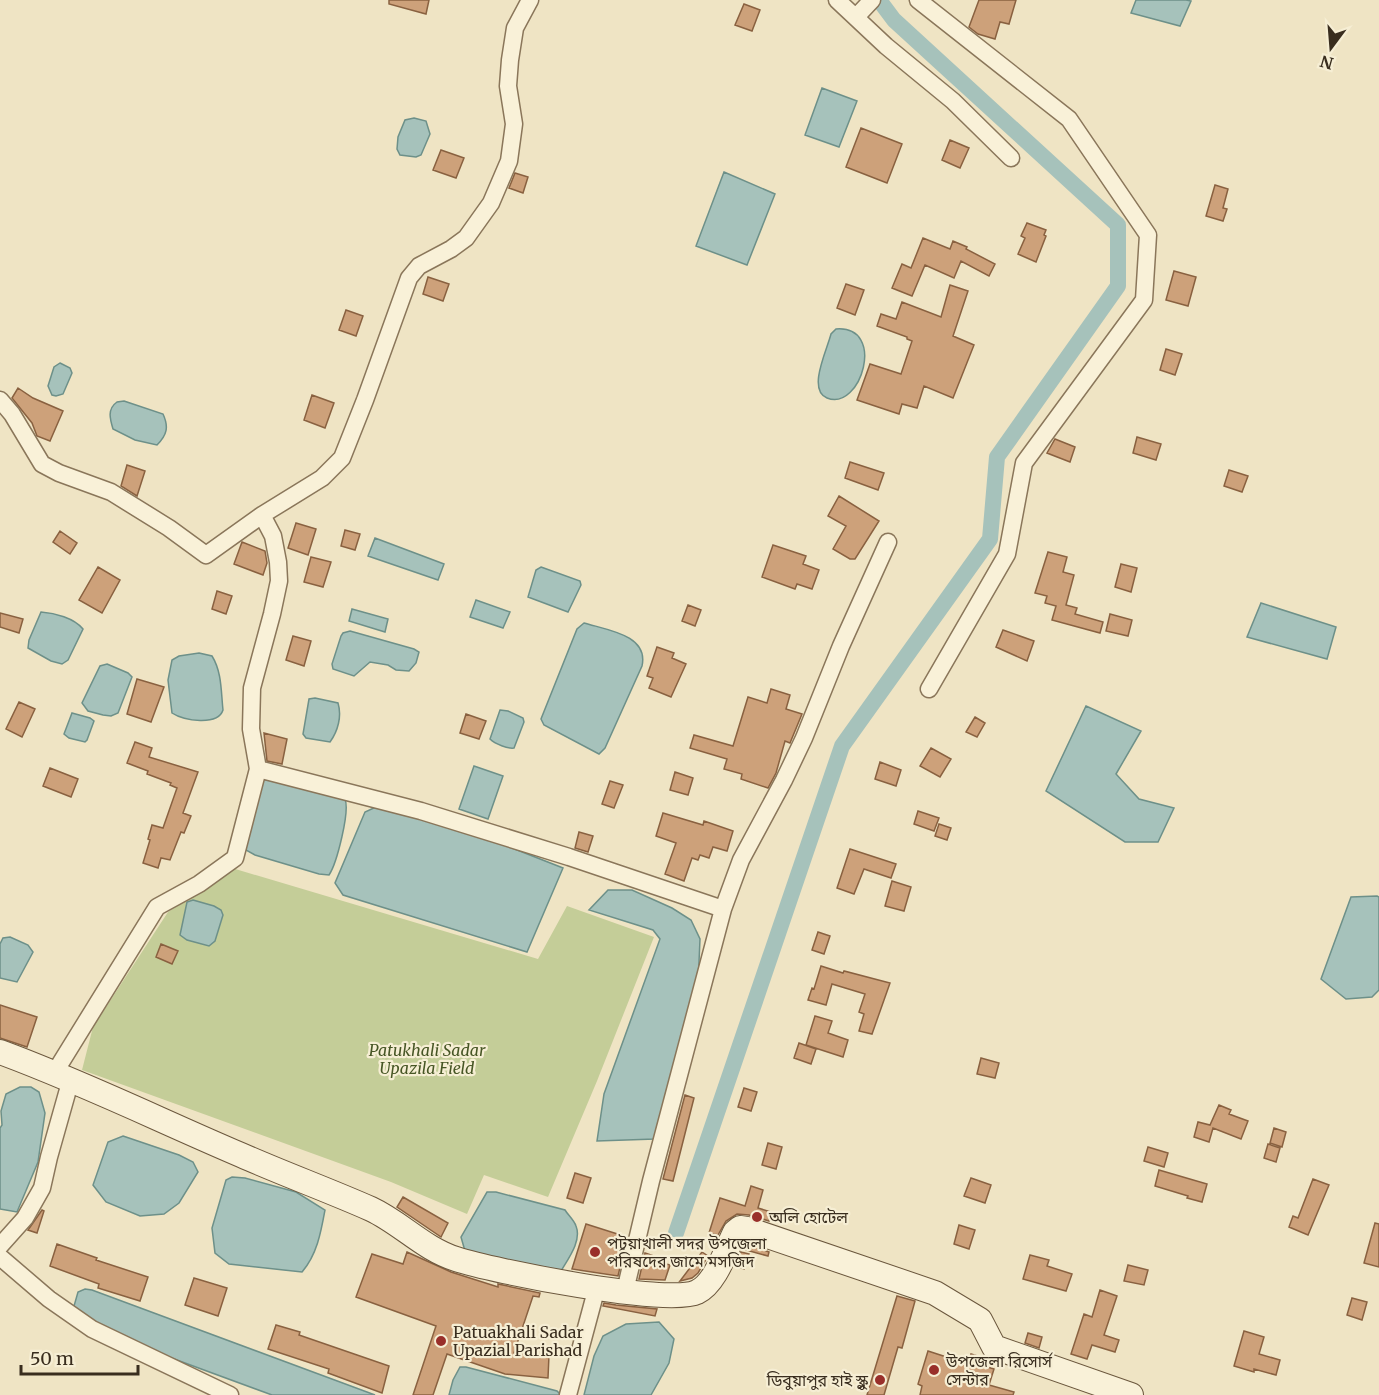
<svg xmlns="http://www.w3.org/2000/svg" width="1379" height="1395" font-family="Merriweather,'Noto Sans Bengali',serif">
	<rect width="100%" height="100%" fill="#efe4c4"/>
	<path fill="#c4cd98" d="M232 868 538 959 567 906 654 937 597 1081 548 1197 484 1175 467 1214 391 1182 82 1070 93 1027 168 912Z"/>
	<path fill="#a6c2bb" stroke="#6d9089" stroke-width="1.5" d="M1136 0H1186L1191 1 1180 26 1131 13Z
		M822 88 857 101 839 147 805 135Z
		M414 118 426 121 430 134 421 155 416 157 400 155 397 149 398 137 405 120Z
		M724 172 775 194 747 265 696 246Z
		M836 329C887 325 861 412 827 398 807 390 827 350 831 334Z
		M60 363 70 368 72 373 63 394 56 396 52 395 48 386 54 367Z
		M124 401 163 414C169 427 167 435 157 445L135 440 113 429C110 419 107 409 117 402Z
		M375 538 444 564 438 580 368 556Z
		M541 567 580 581 581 585 568 612 528 597 536 570Z
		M476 600 510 612 503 628 470 617Z
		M1261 603 1336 627 1327 659 1247 637Z
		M352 609 388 619 385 632 349 621Z
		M41 612C55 613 74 618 83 629L68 660 62 664 51 661 28 648 29 640Z
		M584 623C607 630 649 635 642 666L605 748 599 754 544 725 541 719 577 629Z
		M350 631 414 649 419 652 416 663 409 671 396 670 388 665 370 662 354 676 333 669 332 664 341 636 343 633Z
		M199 653 212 656C222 672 221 692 223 710 218 726 184 721 172 713L168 680 172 660 179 656Z
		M107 664 128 673 132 677 118 713 111 716 103 715 88 711 82 703 100 666Z
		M315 698 338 703C342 716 338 731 330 742L306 738 303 734 309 699Z
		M1086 706 1141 731 1116 774 1139 799 1174 808 1158 842H1125L1046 791Z
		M500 710 508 711 523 718 524 722 514 748C508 749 495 744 490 739Z
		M72 713 90 718 94 721 87 740 85 742 69 738 64 734Z
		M474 766 503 776 488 819 459 809Z
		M270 779 345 799C350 811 337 863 329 875L319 874 255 855 244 849 263 780Z
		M378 806 502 844 563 868 527 952 343 895 335 883 365 812Z
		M608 890H632L672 908 691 920 700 939 698 985 655 1139 597 1141 604 1094 660 939 653 930 589 910Z
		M1377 896 1379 897V990L1372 997 1346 999 1321 979 1351 897Z
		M193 900 214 906 221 910 223 915 215 941 209 946 187 940 180 935 187 902Z
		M10 937 28 945 33 952 17 982 0 978V944L3 938Z
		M20 1087H31L39 1092 45 1113 38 1162 17 1212 0 1209V1128L2 1125 1 1111 6 1094Z
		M123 1136 179 1155 193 1162 198 1172 179 1203 164 1214 140 1216 106 1202 93 1185 108 1142Z
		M232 1177 245 1178 296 1192 325 1210C321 1232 317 1255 302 1272L229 1264 215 1253 212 1228 226 1180Z
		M487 1192H496L565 1210C568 1215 574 1220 576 1226 582 1241 568 1259 561 1271L465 1251 461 1237Z
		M85 1289 92 1290 375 1395H272L136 1345 79 1313 74 1306 78 1292Z
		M659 1322 674 1339 669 1363 651 1395H584L594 1356 603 1336 626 1324Z
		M460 1367H466L557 1391 561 1395H449L453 1380Z"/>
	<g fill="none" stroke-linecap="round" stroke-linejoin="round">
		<path stroke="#a6c2bb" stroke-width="16" d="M676 1233 842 746 990 539 997 457 1118 286V225L894 20 879 0"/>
	</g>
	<path fill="#cda17a" stroke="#896140" stroke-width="1.5" d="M389 0H429L426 14 389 4Z
		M979 0H1016L1009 24 1000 22 995 39 978 34 969 27Z
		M744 4 760 10 752 31 735 25Z
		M861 128 902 144 887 183 846 167Z
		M950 140 969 148 960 168 942 160Z
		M441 150 464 158 456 178 433 170Z
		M515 173 528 177 523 193 509 188Z
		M1215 185 1228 189 1223 208 1227 209 1223 221 1206 216Z
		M1027 223 1046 230 1044 235 1046 236 1036 262 1018 254 1025 238 1021 236Z
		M923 238 950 249 953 241 967 247 966 249 995 264 989 276 961 261 954 278 925 265 912 296 892 288 902 264 911 268Z
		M1174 271 1196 277 1188 306 1166 300Z
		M428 277 449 284 443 301 423 294Z
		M846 284 864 290 855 315 837 308Z
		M950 285 968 291 953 336 974 345 953 398 924 386 917 408 902 404 899 414 857 400 870 364 901 374 912 341 907 339V337L877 326 881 314 896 319 902 302 941 317Z
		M346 310 363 316 356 336 339 330Z
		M1166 349 1182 354 1175 375 1160 370Z
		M18 388 33 398 63 411 50 441 37 436 32 423 12 398Z
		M312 395 334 403 325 428 304 420Z
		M1137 437 1161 444 1156 460 1133 453Z
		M1055 439 1075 447 1070 462 1047 453Z
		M850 462 884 473 878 490 845 478Z
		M127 465 145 471 137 496 121 486Z
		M1229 470 1248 476 1242 492 1224 486Z
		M839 496 879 521 855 559H850L833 549 846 526 828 516Z
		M296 523 316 529 308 555 288 548Z
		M345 530 360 534 355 550 341 546Z
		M60 531 77 543 70 554 53 542Z
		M242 542 265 551 267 563 263 575 234 564Z
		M773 545 806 556 803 564 819 570 812 589 797 584 795 589 762 577Z
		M1048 552 1067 557 1063 572 1074 575 1066 605 1077 608 1075 614 1103 622 1100 633 1052 620 1056 606 1045 603 1047 596 1035 593Z
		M311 557 331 562 323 587 304 582Z
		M1121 564 1137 568 1131 592 1115 587Z
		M98 567 120 580 102 613 79 600Z
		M217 591 232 596 226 614 212 609Z
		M688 605 701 610 695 626 682 621Z
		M0 613 23 619 19 633 0 627Z
		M1110 614 1132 620 1128 636 1106 631Z
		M1003 630 1034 641 1027 661 996 647Z
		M293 636 311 641 304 666 286 660Z
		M657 647 674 653 672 658 686 664 671 697 649 688 653 678 647 676Z
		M137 679 164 687 151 722 127 714Z
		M771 689 790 695 786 709 802 714 790 743 785 741 776 773 768 788 741 779 742 774 724 769 727 759 690 748 694 735 733 746 748 697 767 703Z
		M19 702 35 709 22 737 6 729Z
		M466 714 486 721 479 739 460 733Z
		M975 717 985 723 977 737 966 732Z
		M264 733 287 739 282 764 267 761Z
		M135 742 152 748 149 757 198 772 183 813 191 816 184 833 181 832 170 860 161 858 158 868 143 863 150 840 148 839 152 825 163 828 177 788 170 785 171 783 147 774 148 771 127 763Z
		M931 748 951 759 940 777 920 766Z
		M880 762 901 770 896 786 875 779Z
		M50 768 78 779 71 797 43 786Z
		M675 772 693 778 688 795 670 790Z
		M610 781 623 785 614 808 602 804Z
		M918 811 939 818 934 831 914 824Z
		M663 813 703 825 704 821 733 831 727 851 713 847 709 858 700 855 698 860 692 858 684 881 665 874 676 843 656 836Z
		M939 824 951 828 947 840 935 836Z
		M579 832 593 836 588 852 575 848Z
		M850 849 896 864 891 878 864 869 854 894 837 888Z
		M892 881 911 887 904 911 885 906Z
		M818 932 830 936 824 954 812 950Z
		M161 944 178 951 172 964 156 957Z
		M821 966 843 973 844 971 890 983 872 1034 859 1031 864 1014 859 1012 865 994 832 984 826 1005 808 1000 812 988 814 989Z
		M0 1005 37 1017 27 1047 0 1038Z
		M815 1016 832 1021 828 1033 848 1040 843 1057 806 1045Z
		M799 1043 816 1049 811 1064 794 1058Z
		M981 1058 999 1063 995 1078 977 1074Z
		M744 1088 757 1092 751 1111 738 1107Z
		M685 1095 694 1098 673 1181 663 1179Z
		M1219 1105 1231 1110 1229 1114 1248 1121 1241 1139 1213 1128 1209 1142 1194 1137 1198 1122 1210 1125Z
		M1274 1128 1286 1132 1282 1147 1270 1143Z
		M768 1143 782 1147 776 1169 762 1165Z
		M1268 1144 1280 1148 1276 1162 1264 1158Z
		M1148 1147 1168 1153 1164 1167 1144 1161Z
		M1159 1170 1207 1184 1202 1202 1187 1198 1188 1196 1155 1186Z
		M575 1173 591 1178 583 1203 567 1198Z
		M971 1178 991 1185 985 1203 964 1196Z
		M1313 1179 1329 1185 1308 1235 1289 1227 1293 1216 1298 1218Z
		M751 1186 763 1190 758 1208 771 1212 769 1221 749 1215 737 1214 726 1221 718 1235 709 1233 720 1198 745 1206Z
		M403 1197 448 1223 441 1237 397 1207Z
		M42 1210 44 1211 37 1233 28 1230Z
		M1375 1223 1379 1224V1267L1364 1263Z
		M586 1224 627 1237 618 1276 572 1269Z
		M959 1225 975 1230 969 1249 954 1244Z
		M57 1244 97 1258 96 1260 148 1277 140 1301 98 1288 99 1284 50 1266Z
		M748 1244 769 1252 768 1256 746 1250Z
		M407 1252 451 1272 498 1287V1284L540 1293 539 1297 533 1296 514 1353 549 1355 548 1378 505 1374 447 1354 433 1395H413L436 1326 356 1297 372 1254 403 1264Z
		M702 1252 708 1256 698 1273 692 1278 680 1281Z
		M741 1252 749 1254 744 1269 735 1266Z
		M645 1253 660 1258 659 1262 670 1265 665 1280 639 1279Z
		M1030 1255 1049 1260 1047 1266 1072 1274 1066 1291 1023 1279Z
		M1128 1265 1148 1270 1144 1285 1124 1281Z
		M194 1278 227 1288 218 1316 185 1305Z
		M1100 1290 1117 1296 1104 1335 1119 1340 1115 1352 1092 1345 1087 1359 1071 1354 1084 1314 1092 1317Z
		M897 1296 915 1301 902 1348 898 1347 884 1395H867Z
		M1352 1298 1367 1302 1362 1320 1347 1315Z
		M604 1303 616 1305 657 1309 655 1316 603 1306Z
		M276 1325 300 1332 299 1335 389 1366 382 1393 328 1373 329 1369 268 1349Z
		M1244 1331 1264 1337 1259 1354 1280 1360 1276 1375 1254 1369V1372L1234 1366Z
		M1028 1333 1042 1337 1039 1348 1025 1343Z
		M928 1351 968 1364 971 1354 984 1358 981 1365 994 1369 989 1385 1014 1392 1013 1395H920L922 1386 918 1384Z"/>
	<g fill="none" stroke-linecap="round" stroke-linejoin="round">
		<g stroke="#8a765a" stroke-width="19">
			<path id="street" d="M837 0 886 46 953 101 1011 158
				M918 0 1069 119 1148 235 1144 300 1024 463 1007 554 929 689
				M856 17 872 0
				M0 400 12 414 42 464 59 473 111 492 169 528 206 555 262 515 322 478 342 458 365 400 409 278 419 266 451 249 466 238 491 203 509 161 514 124 508 86 510 60 515 28 530 0
				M258 769 421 811 569 857 723 909
				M55 1072 157 907 199 884 235 858 258 769 251 729 252 688 272 614 279 581 278 562 273 536 262 515
				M0 1246 25 1218 42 1188 49 1157 71 1079
				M0 1257 49 1299 92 1329 230 1395
				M625 1291 651 1181 723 909 741 860 784 780 804 738 841 646 888 542
				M568 1395 597 1287"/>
		</g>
		<g stroke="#6b573d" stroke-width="26">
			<path id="secondary" d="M0 1052C82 1082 161 1121 241 1155 284 1174 328 1190 371 1209 401 1223 424 1249 456 1259 492 1271 668 1306 697 1292 715 1284 726 1250 735 1232L740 1228 747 1229 935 1293 980 1320 994 1347 1131 1395"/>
		</g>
		<use href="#street" stroke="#f9f1d8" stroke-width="16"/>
		<use href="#secondary" stroke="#f9f1d8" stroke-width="24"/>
	</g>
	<g fill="#992f2a" stroke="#f6eed4" stroke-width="2">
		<circle cx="757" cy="1217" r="6"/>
		<circle cx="595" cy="1252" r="6"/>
		<circle cx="441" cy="1341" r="6"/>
		<circle cx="934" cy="1370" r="6"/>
		<circle cx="880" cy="1380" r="6"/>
	</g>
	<g text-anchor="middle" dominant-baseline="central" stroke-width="4.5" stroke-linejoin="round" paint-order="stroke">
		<g font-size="16" font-style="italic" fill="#475625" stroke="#f6eed4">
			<text x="427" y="1050">Patukhali Sadar<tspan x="427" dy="18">Upazila Field</tspan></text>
		</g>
		<g font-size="16" fill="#392d1e" stroke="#f6eed4" text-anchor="start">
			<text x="769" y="1217">অলি হোটেল</text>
			<text x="607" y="1243">পটুয়াখালী সদর উপজেলা<tspan x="607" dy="18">পরিষদের জামে মসজিদ</tspan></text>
			<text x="453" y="1332">Patuakhali Sadar<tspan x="453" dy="18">Upazial Parishad</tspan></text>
			<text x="946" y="1361">উপজেলা রিসোর্স<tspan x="946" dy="18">সেন্টার</tspan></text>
			<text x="868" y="1380" text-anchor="end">ডিবুয়াপুর হাই স্কুল</text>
		</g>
	</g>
	<g transform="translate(1331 48) rotate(196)" stroke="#f6eed4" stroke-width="4.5" paint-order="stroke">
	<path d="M0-4.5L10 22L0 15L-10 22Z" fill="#392d1e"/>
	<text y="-9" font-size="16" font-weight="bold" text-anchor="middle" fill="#392d1e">N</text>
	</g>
	<path d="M21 1365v9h117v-9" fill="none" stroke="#392d1e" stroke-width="3"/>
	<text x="30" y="1365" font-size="18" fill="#392d1e" stroke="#f6eed4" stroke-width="4.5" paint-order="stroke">50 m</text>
</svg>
